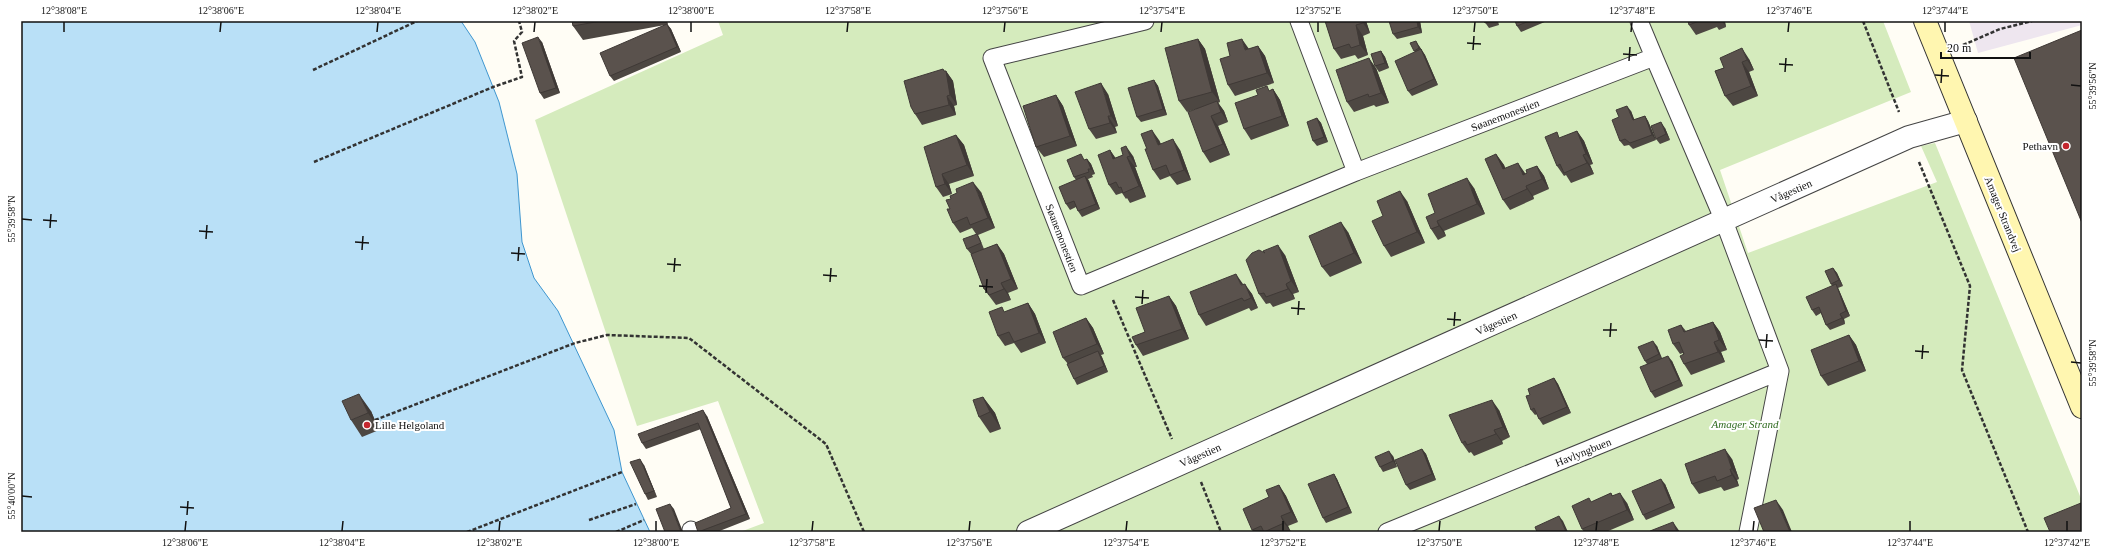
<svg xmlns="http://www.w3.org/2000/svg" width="2103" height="553" font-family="'Times New Roman',serif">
	<rect width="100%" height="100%" fill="#fffdf5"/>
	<path fill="#eee6ef" d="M1969 21H2082V25L1978 53Z"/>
	<path fill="#d5ebbd" d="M718 21H1883L1911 92 1720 170 1748 253 1937 182 1921 146 1935 143 2082 501V511L2047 526 2049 532H740L764 523 718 401 637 426 535 120 723 35Z"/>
	<path fill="#b9e0f7" stroke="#3f96cf" d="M21 21H461L475 42 499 102 517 174 522 242 534 278 558 311 614 430 622 472 650 532H21Z"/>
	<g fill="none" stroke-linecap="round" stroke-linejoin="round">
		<g stroke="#444" stroke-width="19">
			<path id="lane" d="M1145 21 992 58 1081 286 1356 172 1654 57 1639 21
				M1299 21 1356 172
				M1654 57 1724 221 1780 371 1748 532
				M691 530 692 532
				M1387 532 1780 371"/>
		</g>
		<g stroke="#444" stroke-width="24">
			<path id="street" d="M1028 532 1909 137 1966 121"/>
		</g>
		<g stroke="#333" stroke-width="24">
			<path id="secondary" d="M1925 21 2082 407"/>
		</g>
		<path stroke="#333" stroke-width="2.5" stroke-dasharray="4 2" stroke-linecap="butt" d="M1863 21 1899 112
			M1963 45 2000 29 2032 21
			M313 70 417 21
			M314 162 493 87 522 77 514 41 522 32 519 21
			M1919 162 1970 286 1962 370 2028 532
			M1113 300 1172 439
			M375 420 575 343 607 335 689 338 826 444 864 532
			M1201 482 1221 532
			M589 520 636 504
			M467 532 622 472
			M616 532 644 520"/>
		<use href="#lane" stroke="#fff" stroke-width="17"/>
		<use href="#street" stroke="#fff" stroke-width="22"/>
		<use href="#secondary" stroke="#fff6b0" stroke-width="22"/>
	</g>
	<path fill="#4d4742" d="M572 21H667L668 24H667L671 29 681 52 614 81 610 76 665 25 583 40 573 26Z
		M1325 21H1366L1370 33 1363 36 1368 55 1358 59 1355 55 1341 59 1334 49Z
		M1420 21 1422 33 1397 39 1393 34Z
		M1484 21H1498L1499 25 1489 28Z
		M1515 21H1547L1521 32 1517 26Z
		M1688 21H1729L1725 22 1726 27 1719 30 1717 27 1696 35 1689 25Z
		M1198 39 1205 49 1220 102 1218 103 1224 111 1228 122 1218 126 1230 155 1210 163 1203 152 1196 109 1187 112 1179 101Z
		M542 42 560 93 544 99 540 93Z
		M1258 46 1265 56 1274 83 1235 96 1228 85 1230 56Z
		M1419 46 1425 55 1438 85 1412 96 1408 91 1415 52 1414 51Z
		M1381 51 1385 57 1389 68 1379 72 1375 66Z
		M1749 59 1754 70 1749 72 1758 96 1733 106 1725 96 1715 71Z
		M1376 68 1389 103 1376 107 1374 105 1354 112 1347 102Z
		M945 71H946L953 81 957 105 954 106 956 115 922 125 915 114Z
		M1154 80 1158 86 1167 115 1141 122 1137 117Z
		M1273 89 1280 100 1289 126 1251 140 1244 129 1271 90Z
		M1108 94 1118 126 1115 127 1117 133 1096 139 1089 129Z
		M1056 95 1063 106 1077 146 1044 157 1036 147Z
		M1631 111 1634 120 1645 116 1648 121 1656 140 1633 149 1629 145 1624 146 1620 141 1619 117Z
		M1317 118 1321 123 1328 142 1317 146 1313 141Z
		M1665 128 1670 140 1660 144 1656 139Z
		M1577 131 1584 141 1593 164 1590 165 1594 174 1571 183 1566 175 1564 176 1557 166 1561 138Z
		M956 135 964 145 974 176 949 184 952 194 943 197 936 187Z
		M1159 140 1161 144 1180 150 1191 180 1177 185 1170 176 1160 180 1153 170Z
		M1110 150 1115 158 1123 155 1133 156 1137 167H1135L1146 197 1130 203 1127 198 1126 199 1122 193 1116 195 1109 185Z
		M1496 154 1504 165 1505 168 1525 174 1537 166 1544 176 1549 189 1533 196 1534 199 1510 210 1503 200Z
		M1087 159 1091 164 1095 174 1092 175 1093 177 1088 179 1089 181 1100 209 1082 217 1078 211 1076 207 1070 210 1066 204 1076 180 1074 177 1085 160Z
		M1474 188 1485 214 1444 231 1446 236 1438 240 1431 229 1435 213Z
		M981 192 995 228 978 235 980 239 984 249 997 244 1004 254 1018 289 1008 293 1011 300 996 305 984 289 971 254 967 249 976 234 972 228 960 233 953 223Z
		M1407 201 1425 243 1391 257 1384 246 1383 216Z
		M1348 232 1362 263 1330 277 1322 267Z
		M1265 253 1285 255 1299 292 1293 294 1295 299 1273 307 1270 303 1266 304 1259 294Z
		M1833 268 1837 273 1843 286 1838 288 1850 316 1844 319 1845 324 1830 330 1826 325 1821 313 1816 316 1812 310 1832 286 1831 284Z
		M1243 284 1252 294 1258 308 1251 311 1249 308 1206 326 1199 315Z
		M1169 296 1176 306 1189 339 1143 356 1136 345Z
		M1028 303 1035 314 1046 343 1021 353 1014 343 1005 346 998 336 1005 312Z
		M1086 318 1093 328 1104 354 1101 355 1108 372 1077 385 1074 379 1068 364 1063 358Z
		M1713 322 1720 332 1727 350 1721 352 1725 362 1691 375 1684 364 1683 353 1680 354 1673 344 1681 325 1686 331Z
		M1849 335 1856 345 1866 371 1828 386 1821 376Z
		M1657 346 1662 358 1672 361 1683 386 1655 398 1651 392 1647 364 1645 361Z
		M1554 378 1558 384 1571 413 1543 425 1539 419 1537 414 1535 415 1531 410 1530 395Z
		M983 397 995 413 1001 429 990 433 979 417Z
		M1499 410 1510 437 1502 441 1503 444 1474 456 1471 452 1469 453 1462 443Z
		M371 411 379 430 362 437 351 420Z
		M707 416 750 519 717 532H698L731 508 701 429 646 449 642 443Z
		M1422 449 1426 454 1436 480 1410 490 1406 485Z
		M1393 456 1397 467 1383 472 1380 467Z
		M1732 459 1739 479 1737 480 1739 486 1724 491 1721 487 1699 494 1692 484Z
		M644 465 657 497 648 500 645 494Z
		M1334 474 1337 479 1352 513 1326 523 1323 518Z
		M1665 484 1675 508 1646 520 1643 515Z
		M1279 485 1286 496 1298 522 1288 526 1291 532H1254L1252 530 1269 497Z
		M1611 493 1613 496 1627 503 1634 520 1606 532H1584L1582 529 1592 502Z"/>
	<path fill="#3f3936" d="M1363 21H1366L1370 33 1363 23Z
		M1417 21H1420L1422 33 1418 27Z
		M1722 21H1724L1725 22 1726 27Z
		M667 24 671 29 681 52 677 47Z
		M1356 25 1363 36 1368 55 1360 45Z
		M538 37 542 42 560 93 556 88Z
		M1198 39 1205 49 1220 102 1212 92Z
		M1242 39 1249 49 1245 50Z
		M1416 41 1425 55 1438 85 1434 79 1422 53 1419 48Z
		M1258 46 1265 56 1274 83 1267 73Z
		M1742 48 1749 59 1754 70 1747 60Z
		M1381 51 1385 57 1389 68 1385 63Z
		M1369 58 1376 68 1389 103 1381 93Z
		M1742 62 1749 72 1758 96 1751 86Z
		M943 69 946 74V71L953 81 957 105 950 95Z
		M1154 80 1158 86 1167 115 1163 109Z
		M1101 83 1108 94 1118 126 1111 116Z
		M1273 89 1280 100 1289 126 1282 116Z
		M1056 95 1063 106 1077 146 1070 136Z
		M947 96 954 106 956 115 949 105Z
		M1217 101 1224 111 1228 122 1221 112Z
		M1627 106 1631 111 1637 126 1633 120Z
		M1108 116 1115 127 1117 133 1110 123Z
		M1211 116 1218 126 1230 155 1223 144Z
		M1645 116 1648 121 1656 140 1652 135Z
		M1317 118 1321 123 1328 142 1324 137Z
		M1661 122 1665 128 1670 140 1666 134Z
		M1152 130 1159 140 1165 155 1158 145Z
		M1577 131 1584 141 1593 164 1586 154Z
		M956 135 964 145 974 176 967 165Z
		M1173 139 1180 150 1191 180 1184 170Z
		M1126 146 1133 156 1137 167 1130 156Z
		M1110 150 1117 160 1113 159Z
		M1496 154 1504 165 1510 180 1503 169Z
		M1583 155 1590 165 1594 174 1587 163Z
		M1127 157 1135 167 1146 197 1139 186Z
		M1087 159 1091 164 1095 174 1091 169Z
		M1518 163 1525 173 1530 185 1523 175Z
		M1537 166 1544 176 1549 189 1542 179Z
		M942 174 949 184 952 194 945 184Z
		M1085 176 1089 181 1100 209 1096 204Z
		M1467 178 1474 188 1485 214 1477 204Z
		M973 182 981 192 995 228 988 218Z
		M1526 186 1533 196 1534 199 1527 189Z
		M1400 191 1407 201 1425 243 1417 232Z
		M1437 221 1444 231 1446 236 1439 226Z
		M1341 222 1348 232 1362 263 1354 253Z
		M997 244 1004 254 1018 289 1011 279Z
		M1278 245 1285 255 1299 292 1291 281Z
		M1833 268 1837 273 1843 286 1839 280Z
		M1236 274 1243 284 1241 285Z
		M1001 283 1008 293 1011 300 1004 289Z
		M1245 284 1252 294 1258 308 1251 298Z
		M1286 284 1293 294 1295 299 1288 289Z
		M1836 284 1839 290 1850 316 1846 311Z
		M1169 296 1176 306 1189 339 1182 329Z
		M1028 303 1035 314 1046 343 1039 333Z
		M1840 314 1844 319 1845 324Z
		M1086 318 1093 328 1104 354 1097 344Z
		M1713 322 1720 332 1727 350 1719 340Z
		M1849 335 1856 345 1866 371 1859 361Z
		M1653 341 1657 346 1662 360 1659 354Z
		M1714 342 1721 352 1725 362 1718 352Z
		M1098 351 1102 357 1108 372 1104 366Z
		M1668 356 1672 361 1683 386 1679 380Z
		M1554 378 1558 384 1571 413 1567 407Z
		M359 394 371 411 379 430 368 413Z
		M983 397 995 413 1001 429 990 412Z
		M1492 400 1499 410 1510 437 1503 427Z
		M703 410 707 416 750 519 746 514Z
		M1494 430 1502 441 1503 444 1496 434Z
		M1422 449 1426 454 1436 480 1432 474Z
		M1725 449 1732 459 1739 479 1732 469Z
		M1389 451 1393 456 1397 467 1393 461Z
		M640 459 644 465 657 497 654 491Z
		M1730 469 1737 480 1739 486 1732 475Z
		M1334 474 1337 479 1352 513 1348 507Z
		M1661 479 1665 484 1675 508 1671 503Z
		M1279 485 1286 496 1298 522 1291 512Z
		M1620 493 1627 503 1634 520 1627 510Z
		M1776 500 1783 510 1792 532H1790Z
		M670 504 674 509 683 532H681Z
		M1281 516 1288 526 1291 532 1284 523Z
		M1559 516 1563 521 1568 532H1566Z
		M1673 522 1680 532H1677Z"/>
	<path fill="#5a524d" stroke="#3f3936" d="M572 21H601L573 26Z
		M1325 21H1363V23L1356 25 1360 45 1351 48 1349 44 1334 49Z
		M1389 21H1417L1418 27 1393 34Z
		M1484 21H1490L1485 23Z
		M1515 21H1529L1517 26Z
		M1688 21H1699L1689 25Z
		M667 24 677 47 610 76 600 53Z
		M2082 30V223L2014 58Z
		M538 37 556 88 540 93 522 43Z
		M1198 39 1212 92 1179 101 1165 48Z
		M1242 39 1245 50 1258 46 1267 73 1228 85 1220 59 1230 56 1227 43Z
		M1416 41 1419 48 1414 51 1410 43Z
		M1742 48 1747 60 1742 62 1751 86 1725 96 1715 71 1724 68 1720 58Z
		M1421 49 1434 79 1408 91 1395 61Z
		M1381 51 1385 63 1375 66 1371 54Z
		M1369 58 1381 93 1369 97 1368 94 1347 102 1336 70Z
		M943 69 944 71H946L950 95 947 96 949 105 915 114 911 107 904 81Z
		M1154 80 1163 109 1137 117 1128 88Z
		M1101 83 1111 116H1108L1110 123 1089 129 1075 92Z
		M1267 86 1269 91 1273 89 1282 116 1244 129 1235 103 1258 95 1256 90Z
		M1056 95 1070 136 1036 147 1023 106Z
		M1217 101 1221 112 1211 116 1223 144 1203 152 1188 112Z
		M1627 106 1633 120 1645 116 1652 135 1630 143 1625 139 1620 141 1612 120 1619 117 1616 110Z
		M1317 118 1324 137 1313 141 1307 122Z
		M1661 122 1666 134 1656 139 1651 126Z
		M1152 130 1158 145 1173 139 1184 170 1170 175 1166 165 1153 170 1145 149H1147L1141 134Z
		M1577 131 1586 154 1583 155 1587 163 1564 173 1560 164 1557 166 1545 137 1557 132 1559 138Z
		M956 135 967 165 942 174 945 184 936 187 924 147Z
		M1126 146 1130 156 1127 157 1139 186 1123 193 1121 187 1119 188 1116 182 1109 185 1098 155 1110 150 1113 159 1123 155 1121 148Z
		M1081 154 1084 160 1087 159 1091 169H1088L1089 172 1074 177 1067 160Z
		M1496 154 1503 169 1518 163 1523 175 1527 173 1526 170 1537 166 1542 179 1526 186 1527 189 1503 200 1485 159Z
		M1085 176 1096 204 1078 211 1074 201 1066 204 1059 187Z
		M1467 178 1477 204 1437 221 1439 226 1431 229 1426 217 1435 213 1428 194Z
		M973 182 988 218 970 225 967 217 953 223 947 209H950L946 200 951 199 950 196 957 193 956 189Z
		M1400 191 1417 232 1384 246 1372 221 1383 216 1377 201Z
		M1341 222 1354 253 1322 267 1309 236Z
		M977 234 981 243 967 249 963 239Z
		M997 244 1011 279 1001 283 1004 289 989 295 986 289H984L971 254Z
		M1278 245 1291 281 1286 284 1288 289 1266 297 1264 293 1259 294 1246 260 1252 253 1259 250 1265 253 1263 251Z
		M1833 268 1839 280 1831 284 1825 271Z
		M1236 274 1241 285 1245 284 1251 298 1244 301 1242 298 1199 315 1190 292Z
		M1836 284 1846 311 1840 314 1842 318 1826 325 1819 307 1812 310 1806 297Z
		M1169 296 1182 329 1136 345 1132 337 1145 332 1136 308Z
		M1028 303 1039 333 1014 342 1009 332 998 336 989 312 1002 307 1004 312Z
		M1086 318 1097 344 1063 358 1053 332Z
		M1713 322 1719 340 1714 342 1718 352 1684 364 1680 356 1684 354 1679 342 1673 344 1668 330 1681 325 1684 332Z
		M1849 335 1859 361 1821 376 1811 350Z
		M1653 341 1659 354 1645 361 1638 347Z
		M1098 351 1104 366 1074 379 1067 364Z
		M1668 356 1679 380 1651 392 1640 367Z
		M1554 378 1567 407 1539 419 1534 408 1531 410 1526 396 1530 395 1528 389Z
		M359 394 368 413 351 420 342 401Z
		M983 397 990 412 979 417 973 400Z
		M1492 400 1503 427 1494 430 1496 434 1467 445 1465 441 1462 443 1449 415Z
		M703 410 746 514 698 532 695 523 731 508 698 423 642 443 638 434Z
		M1422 449 1432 474 1406 485 1395 460Z
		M1725 449 1732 469H1730L1732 475 1717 481 1715 476 1692 484 1685 464Z
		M1389 451 1393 461 1380 467 1375 457Z
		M640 459 654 491 645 494 630 462Z
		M1334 474 1348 507 1323 518 1308 484Z
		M1661 479 1671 503 1643 515 1632 491Z
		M1279 485 1291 512 1281 516 1284 523 1264 532 1261 526 1252 530 1243 509 1269 497 1266 490Z
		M1611 493 1612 496 1620 493 1627 510 1582 529 1572 506 1589 498 1591 502Z
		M1776 500 1790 532H1764L1754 508Z
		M2081 503 2082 505V532H2050L2044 518Z
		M670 504 681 532H665L656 509Z
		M1559 516 1566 532H1537L1535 527Z
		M1673 522 1677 532H1650V531Z"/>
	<path fill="none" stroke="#111" stroke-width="1.5" d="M64 32V22M220 32 221 22M377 32 378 22M534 32 535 22M691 32V22M847 32 848 22M1004 32 1005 22M1161 32 1162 22M1318 32V22M1474 32 1475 22M1631 32 1632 22M1788 32 1789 22M1945 32V22M1467 43 1481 44M1473 50 1474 36M1623 54 1637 55M1629 61 1630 47M1779 64 1793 65M1785 72 1786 58M1935 75 1949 76M1941 83 1942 69M2071 85 2081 86M22 219 32 220M43 220 57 221M50 228 51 214M199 231 213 232M206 239 207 225M355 242 369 243M362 250 363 236M511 253 525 254M518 261 519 247M667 264 681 265M674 272 675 258M823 275 837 276M830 282 831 268M979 286 993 287M986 293 987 279M1135 297 1149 298M1142 304 1143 290M1291 308 1305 309M1298 315 1299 301M1447 319 1461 320M1454 326 1455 312M1603 330H1617M1610 337 1611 323M1759 340 1773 341M1766 348 1767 334M1915 351 1929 352M1922 359 1923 345M2071 362 2081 363M22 496 32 497M180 507 194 508M187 515 188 501M185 531 186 521M342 531 343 521M499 531 500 521M656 531V521M812 531 813 521M969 531 970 521M1126 531 1127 521M1283 531V521M1439 531 1440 521M1596 531 1597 521M1753 531 1754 521M1910 531V521M2067 531V521"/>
	<g fill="#c4262e" stroke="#fff" stroke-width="1.5">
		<circle cx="2066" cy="146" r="4"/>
		<circle cx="367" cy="425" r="4"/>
	</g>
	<g text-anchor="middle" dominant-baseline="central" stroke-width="4" stroke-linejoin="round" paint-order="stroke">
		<g font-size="11" fill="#111" stroke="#fff">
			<text transform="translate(1505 115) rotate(-21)">Søanemonestien</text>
			<text transform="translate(1791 191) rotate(-24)">Vågestien</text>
			<text transform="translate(2003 214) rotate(68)">Amager Strandvej</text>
			<text transform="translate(1062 238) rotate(69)">Søanemonestien</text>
			<text transform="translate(1496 323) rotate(-24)">Vågestien</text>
			<text transform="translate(1583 452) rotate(-22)">Havlyngbuen</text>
			<text transform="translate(1200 455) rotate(-24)">Vågestien</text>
		</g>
		<g font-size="11" fill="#111" stroke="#fff" text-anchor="end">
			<text x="2058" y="146">Pethavn</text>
			<text x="375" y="425" text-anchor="start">Lille Helgoland</text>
		</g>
		<g font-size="11" font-style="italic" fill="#2f6b1f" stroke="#fff">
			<text x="1745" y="424">Amager Strand</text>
		</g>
	</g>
	<rect width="2103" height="553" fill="none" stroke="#ffffff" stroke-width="44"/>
	<path d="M1941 52v6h89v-6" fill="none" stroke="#111111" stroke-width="2"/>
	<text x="1947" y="52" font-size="12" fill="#111111" stroke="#ffffff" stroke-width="3" paint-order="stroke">20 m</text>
	<rect x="22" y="22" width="2059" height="509" fill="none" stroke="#111" stroke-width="1.5"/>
	<g font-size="10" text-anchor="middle" fill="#111">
		<text x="64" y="14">12°38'08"E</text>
		<text x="221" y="14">12°38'06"E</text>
		<text x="378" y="14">12°38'04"E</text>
		<text x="535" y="14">12°38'02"E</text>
		<text x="691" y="14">12°38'00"E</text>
		<text x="848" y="14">12°37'58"E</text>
		<text x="1005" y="14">12°37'56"E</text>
		<text x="1162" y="14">12°37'54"E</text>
		<text x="1318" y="14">12°37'52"E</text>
		<text x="1475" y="14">12°37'50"E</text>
		<text x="1632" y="14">12°37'48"E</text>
		<text x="1789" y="14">12°37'46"E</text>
		<text x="1945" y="14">12°37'44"E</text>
		<text transform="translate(2092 86) rotate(-90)" y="4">55°39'56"N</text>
		<text transform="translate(11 219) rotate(-90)" y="4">55°39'58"N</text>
		<text transform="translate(2092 363) rotate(-90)" y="4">55°39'58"N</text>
		<text transform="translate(11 496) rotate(-90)" y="4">55°40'00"N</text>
		<text x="185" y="546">12°38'06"E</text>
		<text x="342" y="546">12°38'04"E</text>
		<text x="499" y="546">12°38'02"E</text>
		<text x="656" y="546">12°38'00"E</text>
		<text x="812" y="546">12°37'58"E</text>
		<text x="969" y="546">12°37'56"E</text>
		<text x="1126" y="546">12°37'54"E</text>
		<text x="1283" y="546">12°37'52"E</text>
		<text x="1439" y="546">12°37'50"E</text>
		<text x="1596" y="546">12°37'48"E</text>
		<text x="1753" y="546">12°37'46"E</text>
		<text x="1910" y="546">12°37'44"E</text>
		<text x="2067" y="546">12°37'42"E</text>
	</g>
</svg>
